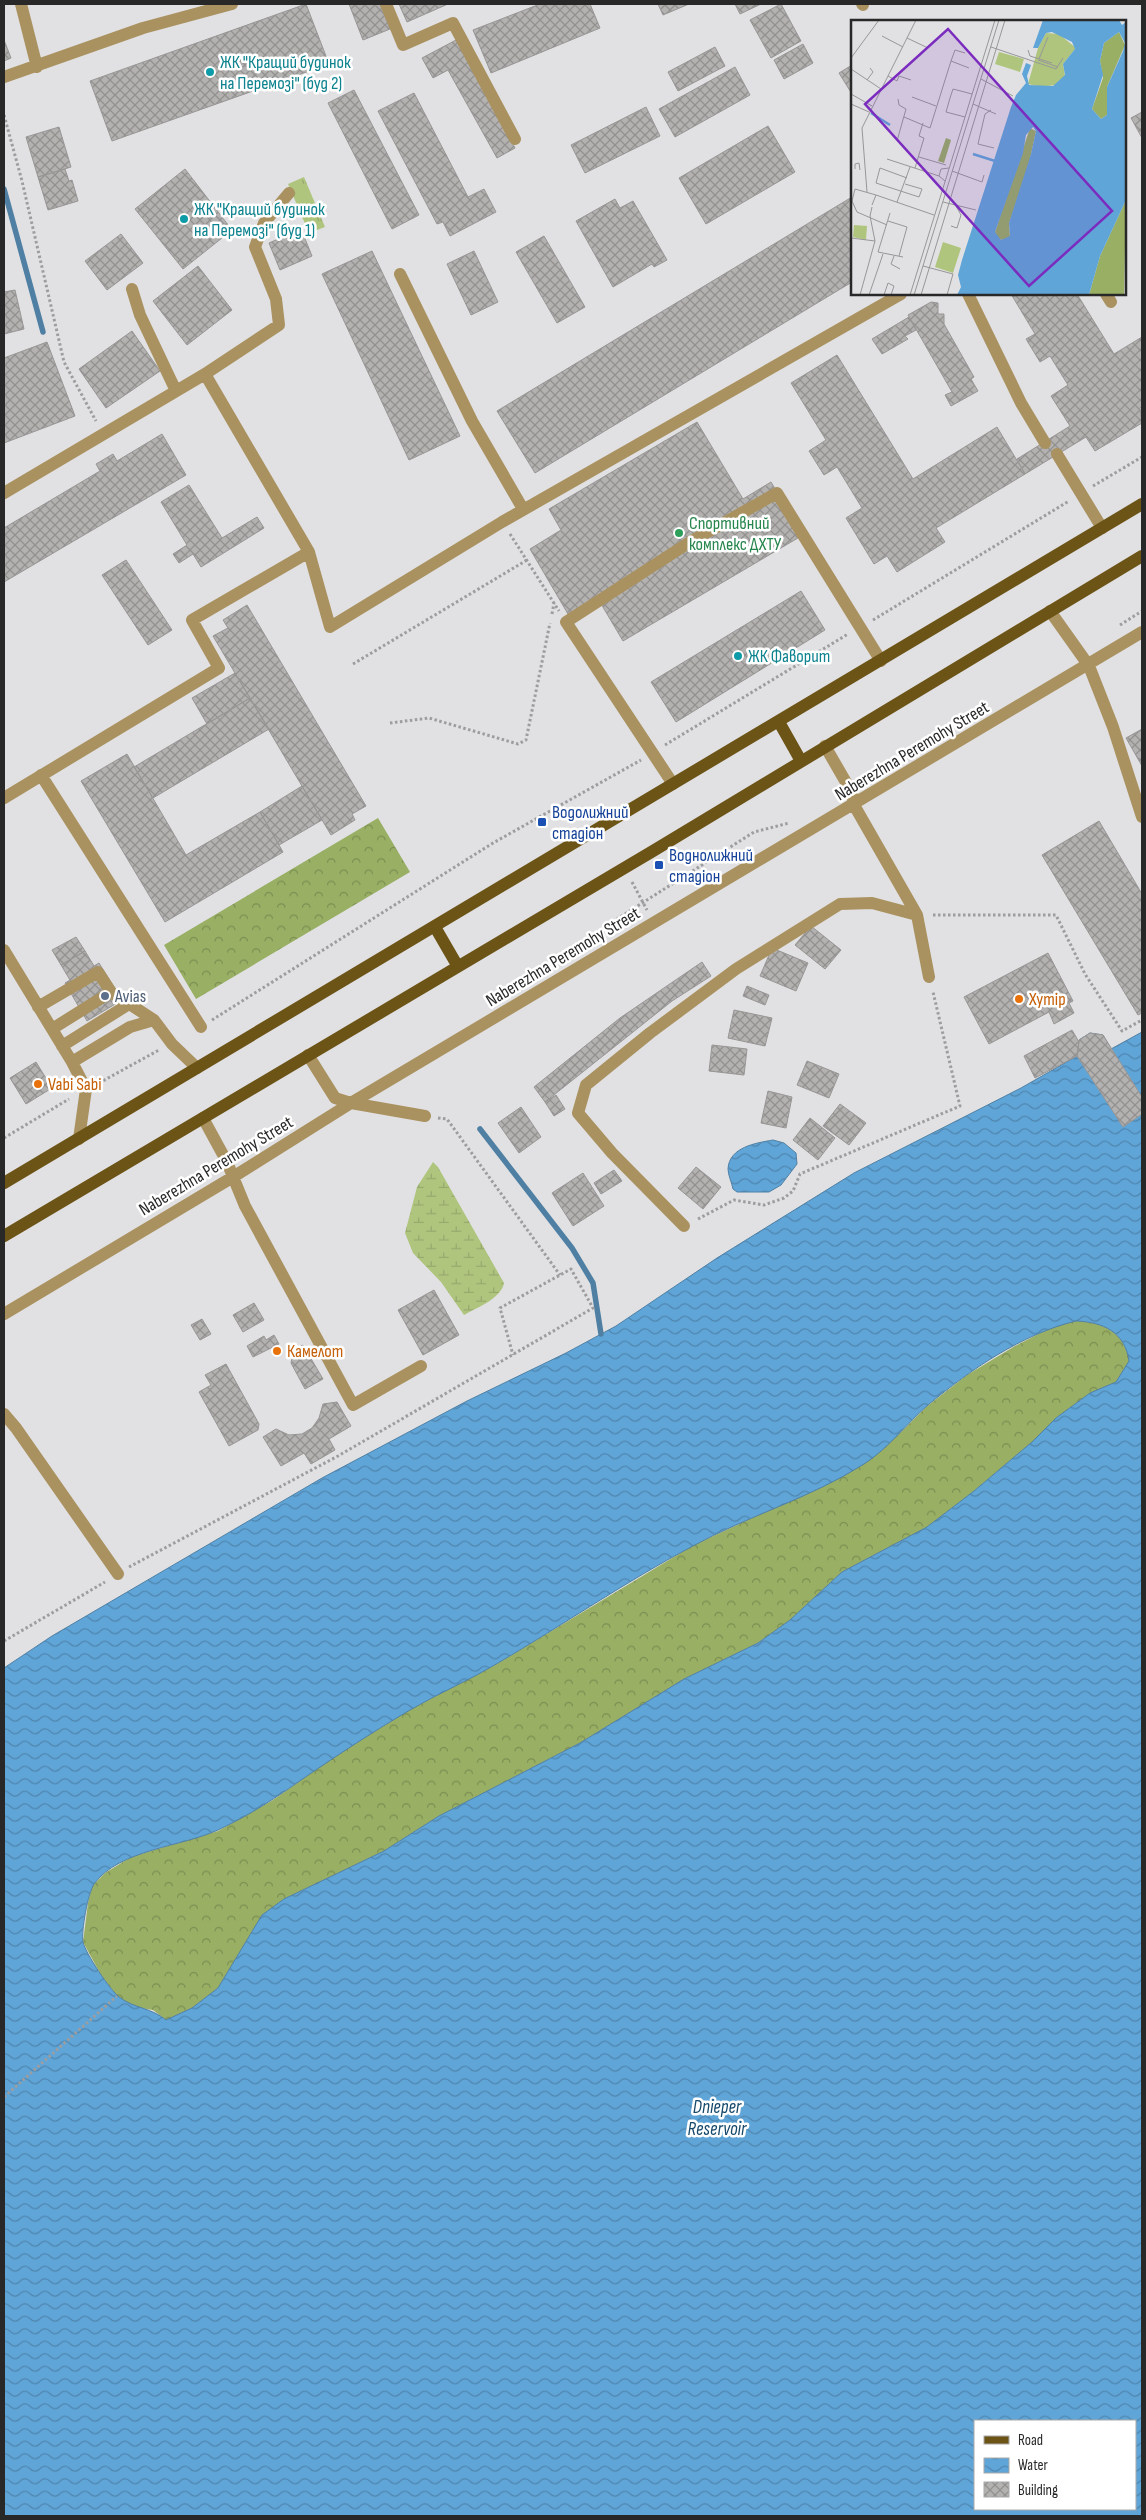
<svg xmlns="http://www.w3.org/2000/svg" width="1146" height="2520" font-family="'Sofia Sans Condensed',sans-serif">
	<defs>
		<pattern id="forest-crowns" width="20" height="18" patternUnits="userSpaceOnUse" patternTransform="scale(1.25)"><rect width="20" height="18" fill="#98af64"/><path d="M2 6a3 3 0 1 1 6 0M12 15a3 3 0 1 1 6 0" fill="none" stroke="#7c8e52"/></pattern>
		<pattern id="wetland-marsh" width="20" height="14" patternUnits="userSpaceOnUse" patternTransform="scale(1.25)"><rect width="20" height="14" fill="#afc57e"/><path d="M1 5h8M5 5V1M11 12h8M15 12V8" fill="none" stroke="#97a96d"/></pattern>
		<pattern id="park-tufts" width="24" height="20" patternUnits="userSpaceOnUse" patternTransform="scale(1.25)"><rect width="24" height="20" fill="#afc57e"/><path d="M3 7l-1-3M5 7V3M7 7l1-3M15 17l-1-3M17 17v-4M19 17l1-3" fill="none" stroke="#97a96d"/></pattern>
		<pattern id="water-waves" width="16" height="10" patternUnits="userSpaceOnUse" patternTransform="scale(1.25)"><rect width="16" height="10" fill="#60a5d8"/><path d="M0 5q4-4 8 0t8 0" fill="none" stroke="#4f86af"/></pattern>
		<pattern id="building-cross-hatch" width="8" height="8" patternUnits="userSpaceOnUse" patternTransform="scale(1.25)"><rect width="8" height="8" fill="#b3b2b1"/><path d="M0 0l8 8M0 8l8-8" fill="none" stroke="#929190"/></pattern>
	</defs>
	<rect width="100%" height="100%" fill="#e1e1e3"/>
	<path fill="url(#forest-crowns)" d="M378 818 410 872 196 999 164 945Z
		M1076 1321C1103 1322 1125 1332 1129 1361L1116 1382 1090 1393 1056 1418 1032 1442 974 1491 927 1527 842 1572 790 1620 758 1643 684 1679 580 1743 439 1816 384 1851 284 1899 262 1915 218 1988 192 2008 166 2020 153 2010 134 2007 117 1996 101 1975 83 1942 88 1903 92 1886 105 1873 131 1857 218 1831 273 1800 338 1754 411 1709 495 1665 692 1546 786 1502 824 1486 901 1432 926 1407 967 1375 1015 1346 1054 1326Z"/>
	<path fill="url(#wetland-marsh)" d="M433 1162 438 1167 504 1283C501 1299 476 1308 464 1315L441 1282 413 1253 405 1233 417 1187Z"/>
	<path fill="url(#park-tufts)" d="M304 177 325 227 309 233 288 184Z"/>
	<path fill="url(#water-waves)" stroke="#4f80a4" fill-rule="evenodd" d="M1142 1032V2516H4V1668L52 1636 322 1478 467 1401 566 1353 616 1326 717 1258 854 1173 1021 1088 1077 1056 1079 1040 1090 1033 1103 1035 1111 1049ZM1076 1321C1103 1322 1125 1332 1129 1361L1116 1382 1090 1393 1056 1418 1032 1442 974 1491 927 1527 842 1572 790 1620 758 1643 684 1679 580 1743 439 1816 384 1851 284 1899 262 1915 218 1988 192 2008 166 2020C150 2007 135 2009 119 1997 110 1990 86 1954 83 1942 81 1931 88 1893 94 1884 119 1849 183 1847 220 1829 250 1815 277 1797 304 1778 339 1754 374 1731 410 1710 439 1693 470 1680 498 1663 563 1625 625 1582 691 1547 747 1516 811 1498 864 1464 889 1448 906 1424 928 1405 970 1370 1022 1334 1076 1321ZM975 2421H1135V2509H975Z
		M773 1140 784 1143 796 1153 797 1164 781 1185 769 1192H737L733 1189C732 1183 728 1175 728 1169 729 1147 756 1143 773 1140Z"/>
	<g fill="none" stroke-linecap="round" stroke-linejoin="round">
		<path stroke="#4f80a4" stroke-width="5.5" d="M4 189 43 332
			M480 1129 572 1248 593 1283 601 1334"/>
	</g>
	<path fill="url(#building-cross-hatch)" stroke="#989695" d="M306 4 329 64 112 141 90 81Z
		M349 4H380L390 29 363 40Z
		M399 4H448L407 22Z
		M540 4H590L600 28 491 73 473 30Z
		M658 4H689L663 15Z
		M735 4H761L740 14Z
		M781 4 801 41 771 58 750 20Z
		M4 40 11 58 4 61Z
		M456 40 515 148 497 158 448 70 433 78 422 58Z
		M803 44 813 63 784 79 774 60Z
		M715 47 725 66 678 91 668 72Z
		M852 65V94L839 73Z
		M735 67 750 95 675 137 659 109Z
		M354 90 419 215 392 229 328 103Z
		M414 93 468 197 484 189 496 212 450 236 443 222 437 224 378 111Z
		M646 107 660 136 585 173 571 145Z
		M1142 112V138L1131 118Z
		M768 126 795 172 706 224 679 178Z
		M59 127 71 167 38 177 26 137Z
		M65 169 69 181 72 180 78 201 48 210 38 177Z
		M185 169 232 230 183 269 135 209Z
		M852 197V282L535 473 497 411Z
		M615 199 620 208 633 201 667 260 654 267 652 264 613 287 576 221Z
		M301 229 312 256 280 270 269 243Z
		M121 234 143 263 107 290 85 261Z
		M544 236 585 307 557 323 516 252Z
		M372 251 460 436 409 460 322 274Z
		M474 251 498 302 471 315 447 264Z
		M198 266 232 310 187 345 153 301Z
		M15 290 24 329 4 334V292Z
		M1011 294H1077L1114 354 1142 337V406L1140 408 1142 423 1095 451 1086 437 1025 474 1017 459 1070 426 1051 396 1068 385 1050 356 1040 362 1026 339 1035 334Z
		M931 302 938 303V314H944V324L974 377 971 379 978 391 951 406 945 395 952 392 908 315Z
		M909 317 916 330 905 336 908 339 882 354 872 339Z
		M132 331 160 371 106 408 79 369Z
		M47 342 75 416 4 443V358Z
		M837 355 913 479 997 427 1025 474 936 528 945 542 897 572 887 556 874 564 846 518 862 508 837 467 824 475 809 451 826 440 791 383Z
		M697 422 743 499 771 482 803 535 623 641 597 597 568 614 530 549 561 530 549 509Z
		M162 434 186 475 4 582V528L100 471 96 464 113 454 117 461Z
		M189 485 222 538 257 517 264 528 201 567 193 554 179 563 173 554 187 545 161 502Z
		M126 560 172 630 148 645 102 575Z
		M801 591 825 630 676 722 651 682Z
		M247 605 366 806 352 814 355 820 331 835 213 636 228 628 223 620Z
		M235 673 250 698 207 724 192 698Z
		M250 698 269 729 153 798 134 767Z
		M1142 729V766L1126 738Z
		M127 754 186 855 260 812 283 852 165 922 81 781Z
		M302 786 322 820 279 845 260 812Z
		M1099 821 1142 894V1013L1138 1015 1042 855Z
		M811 926 841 950 825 969 795 945Z
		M76 937 85 951 61 965 52 950Z
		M772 948 808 963 796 991 760 976Z
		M85 951 94 966 99 963 122 1000 87 1021 65 983 70 980 61 965Z
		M1048 953 1073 1001 1069 1003 1074 1013 1054 1024 1049 1012 989 1044 964 997Z
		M702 962 711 976 672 1001 545 1102 534 1087 620 1018Z
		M747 986 769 995 765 1005 743 996Z
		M734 1010 772 1018 765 1046 728 1038Z
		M1072 1030 1079 1042 1077 1056 1035 1078 1024 1056Z
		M1090 1033 1103 1035 1142 1097V1114L1123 1127 1077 1056 1079 1040Z
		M712 1045 747 1049 744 1075 709 1071Z
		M807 1061 839 1074 829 1098 797 1085Z
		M36 1062 52 1088 26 1104 10 1078Z
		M768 1091 792 1097 786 1128 761 1123Z
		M556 1095 565 1109 554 1116 545 1102Z
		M840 1104 866 1123 849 1145 823 1126Z
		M521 1107 541 1137 519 1153 498 1123Z
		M810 1118 835 1138 818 1160 793 1140Z
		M696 1167 721 1187 703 1209 678 1188Z
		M614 1170 622 1181 601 1194 594 1183Z
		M583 1173 604 1206 573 1226 552 1193Z
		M434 1290 459 1335 423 1355 398 1310Z
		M254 1303 264 1320 243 1332 233 1315Z
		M202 1319 211 1334 200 1340 191 1325Z
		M274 1335 279 1344 253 1357 247 1346 264 1336 266 1340Z
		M303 1345 323 1379 305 1389 291 1363 294 1350Z
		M226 1364 259 1424 258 1430 229 1446 199 1392 211 1385 205 1375Z
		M337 1402 351 1426 329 1439 335 1450 311 1464 304 1453 281 1466 263 1437 276 1429 289 1435 302 1434 312 1428 319 1418 323 1404Z"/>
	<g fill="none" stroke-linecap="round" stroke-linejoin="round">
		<path stroke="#9d9d9f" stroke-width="3" stroke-dasharray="2.5 2.5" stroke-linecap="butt" d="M4 115 22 181 64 362 96 421
			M1093 486 1142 457
			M510 534 559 611
			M552 614 554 603
			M873 620 1069 501
			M1120 625 1142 611
			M353 664 527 560
			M390 723 429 718 518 744 526 740 550 623
			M665 745 848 634
			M632 882 647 910
			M933 915H1056L1085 974 1122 1031 1142 1020
			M603 934 617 919 754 832 789 823
			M212 1020 493 843 641 760
			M99 1083 159 1050
			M438 1118 447 1119 560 1275
			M4 1138 69 1099
			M698 1219 734 1200 764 1205 784 1198 793 1191 800 1174 960 1106 933 992
			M129 1567 338 1456 593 1308 571 1269 500 1308 513 1355
			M4 1641 105 1582
			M4 2097 117 1996"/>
		<path stroke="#aa9260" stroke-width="12" d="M21 4 37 67
			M386 4 403 45 453 23 515 139
			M862 4 863 5
			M4 77 143 28 232 4
			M400 274 472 421 523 509
			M132 289 140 315 176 391
			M968 294 1021 403 1045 443
			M1106 294 1111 302
			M205 374 309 552 330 627 502 522 901 294
			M1057 454 1102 528
			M4 493 205 374 279 325 276 299 255 247 264 223 289 193
			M1050 611 1089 666 1113 727 1142 817
			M825 746 851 791 854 805 917 915 929 977
			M41 775 201 1027
			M673 784 566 622 690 542 777 493 881 661
			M4 798 219 668 192 620 309 552
			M4 950 72 1062
			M38 1007 98 972 111 992 154 1020
			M52 1029 111 992
			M62 1046 129 1004
			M308 1055 335 1098 351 1103 425 1116
			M203 1118 227 1162 245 1206 353 1405 421 1366
			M79 1139 86 1089 72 1062 130 1027 154 1020 172 1044 197 1068
			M684 1226 612 1153 578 1113 586 1085 650 1033 736 969 840 904 872 903 917 915
			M4 1314 233 1177 351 1103 1142 632
			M4 1414 16 1428 118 1574"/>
		<path stroke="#6c5316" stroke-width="12" d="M779 722 801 761
			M435 927 457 965
			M4 1183 1142 504
			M4 1236 653 851 1142 556"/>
	</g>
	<g fill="#0f9aa8" stroke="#fff" stroke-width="2">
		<circle cx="210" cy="72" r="5"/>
		<circle cx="184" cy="219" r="5"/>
		<circle cx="738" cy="656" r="5"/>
	</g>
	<circle fill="#2e9e5b" stroke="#fff" stroke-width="2" cx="679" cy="533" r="5"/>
	<g fill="#1a4fb4" stroke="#fff" stroke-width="2">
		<rect x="537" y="817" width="10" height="10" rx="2.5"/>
		<rect x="654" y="860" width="10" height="10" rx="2.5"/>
	</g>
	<circle fill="#5c6f8a" stroke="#fff" stroke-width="2" cx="105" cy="996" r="5"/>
	<g fill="#e8710a" stroke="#fff" stroke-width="2">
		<circle cx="1019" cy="999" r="5"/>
		<circle cx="38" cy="1084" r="5"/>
		<circle cx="277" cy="1351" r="5"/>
	</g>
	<g text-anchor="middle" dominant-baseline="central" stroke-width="5" stroke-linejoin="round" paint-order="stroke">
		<g font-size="18" fill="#0d838f" stroke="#fff" text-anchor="start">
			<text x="220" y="62">ЖК "Кращий будинок<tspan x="220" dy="21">на Перемозі" (буд 2)</tspan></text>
			<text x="194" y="209">ЖК "Кращий будинок<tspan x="194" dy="21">на Перемозі" (буд 1)</tspan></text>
			<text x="748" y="656">ЖК Фаворит</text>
		</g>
		<g font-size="18" fill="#27864d" stroke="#fff" text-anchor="start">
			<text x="689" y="523">Спортивний<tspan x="689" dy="21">комплекс ДХТУ</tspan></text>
		</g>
		<g font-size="18" fill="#282829" stroke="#fff">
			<text transform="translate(912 751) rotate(-31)">Naberezhna Peremohy Street</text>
			<text transform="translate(563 957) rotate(-31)">Naberezhna Peremohy Street</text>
			<text transform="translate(216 1166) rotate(-31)">Naberezhna Peremohy Street</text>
		</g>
		<g font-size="18" fill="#164399" stroke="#fff" text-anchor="start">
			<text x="552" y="812">Водолижний<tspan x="552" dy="21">стадіон</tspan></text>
			<text x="669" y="855">Воднолижний<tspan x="669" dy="21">стадіон</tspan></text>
		</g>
		<g font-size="18" fill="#4e5e75" stroke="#fff" text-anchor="start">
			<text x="115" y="996">Avias</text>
		</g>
		<g font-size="18" fill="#c56008" stroke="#fff" text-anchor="start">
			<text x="1029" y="999">Хутір</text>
			<text x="48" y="1084">Vabi Sabi</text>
			<text x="287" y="1351">Камелот</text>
		</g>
		<g font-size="19" font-style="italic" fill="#15486b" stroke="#fff">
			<text x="717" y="2107">Dnieper<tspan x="717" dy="22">Reservoir</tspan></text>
		</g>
	</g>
	<g transform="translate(851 20)">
		<rect width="275" height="275" fill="#e1e1e3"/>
		<path d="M195 13 208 14 225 28 212 44 214 56 204 65 190 67 177 64 187 28ZM148 32 173 39 169 52 144 44ZM3 205 16 206 15 220 2 217ZM92 222 110 228 102 253 84 247Z" fill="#afc57e"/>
		<path d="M268 12 274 25 256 67V95L250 99 241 89 252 58 249 41 253 23ZM179 108 185 111 176 153 158 203 159 217 152 220 146 219 144 212ZM95 118 100 120 93 143 87 141ZM275 180 273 275H238L249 236Z" fill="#98af64"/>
		<path d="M192 0H268L271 5 275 2V180L249 236 238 275H106L110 267 107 255 111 240 160 87 165 75 175 63 171 54 175 43 180 45 176 56 178 65 202 66 214 55 212 44 224 29 221 22 201 12 195 13 187 28H182ZM268 12 274 23 272 31 256 67V95L250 99 241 89 252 55 249 41 253 23ZM182 107 185 111 180 134 158 203 159 216 150 220 144 212 172 133 175 115Z" fill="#60a5d8" fill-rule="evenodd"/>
		<path fill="none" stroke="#60a5d8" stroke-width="2.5" d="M20 93 39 105M122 134 144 141"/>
		<path fill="none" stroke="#979799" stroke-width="1" d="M31 16 52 27M56 18 77 28M140 27 205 49 212 38M177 30 179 36 201 43M0 38 28 0M188 39 197 17M187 40 207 47M100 41 104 30 114 33M0 49 30 69M37 56 46 61 48 56 60 60M130 59 162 76M16 60 22 52 19 48M0 74 21 86M61 77 85 86M0 84 18 92M122 84 145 94M140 90 134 94 127 124 143 128M53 97 79 108 100 41 118 48M114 97 95 92 99 78 102 69 121 74M46 121 55 89 48 85 47 79M68 137 95 145M36 139 88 156M64 148 73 118 68 116 72 103M4 149V144L8 143 9 150M101 151 131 162 133 155M94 161 88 156 90 149 98 148M54 164 71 169 68 177 25 163 29 148 56 158M16 172 11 108 65 0M25 175 83 195M46 182 59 147M92 182 125 190M21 185 25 175 4 169 1 181 6 192 36 205M39 193 27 232 52 237M37 201 56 207 48 236M100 206 106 208 110 195 105 186M0 218 24 221M43 236 40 244 49 249M72 246 102 254 96 275M9 275 24 221 19 196 21 187M18 275 32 234M33 275 37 263 43 266 40 275M59 275 144 0M63 275 148 0M70 275 154 0"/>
		<path fill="#7b2cbf" fill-opacity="0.15" stroke="#7b2cbf" stroke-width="2.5" d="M97 9 261 191 178 266 14 84Z"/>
		<rect width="275" height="275" fill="none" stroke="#282829" stroke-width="2.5"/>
	</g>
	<rect width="1146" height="2520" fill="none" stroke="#282829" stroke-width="10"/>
	<rect x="974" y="2420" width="162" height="90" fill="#ffffff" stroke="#a9a9a9"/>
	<rect x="984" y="2436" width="25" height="8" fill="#6c5316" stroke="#a9a9a9"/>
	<text x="1018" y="2445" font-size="15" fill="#282829">Road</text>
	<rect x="984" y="2458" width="25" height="15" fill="url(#water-waves)" stroke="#a9a9a9"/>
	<text x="1018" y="2470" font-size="15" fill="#282829">Water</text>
	<rect x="984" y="2482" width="25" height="15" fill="url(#building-cross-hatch)" stroke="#a9a9a9"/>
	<text x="1018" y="2495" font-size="15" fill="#282829">Building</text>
</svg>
